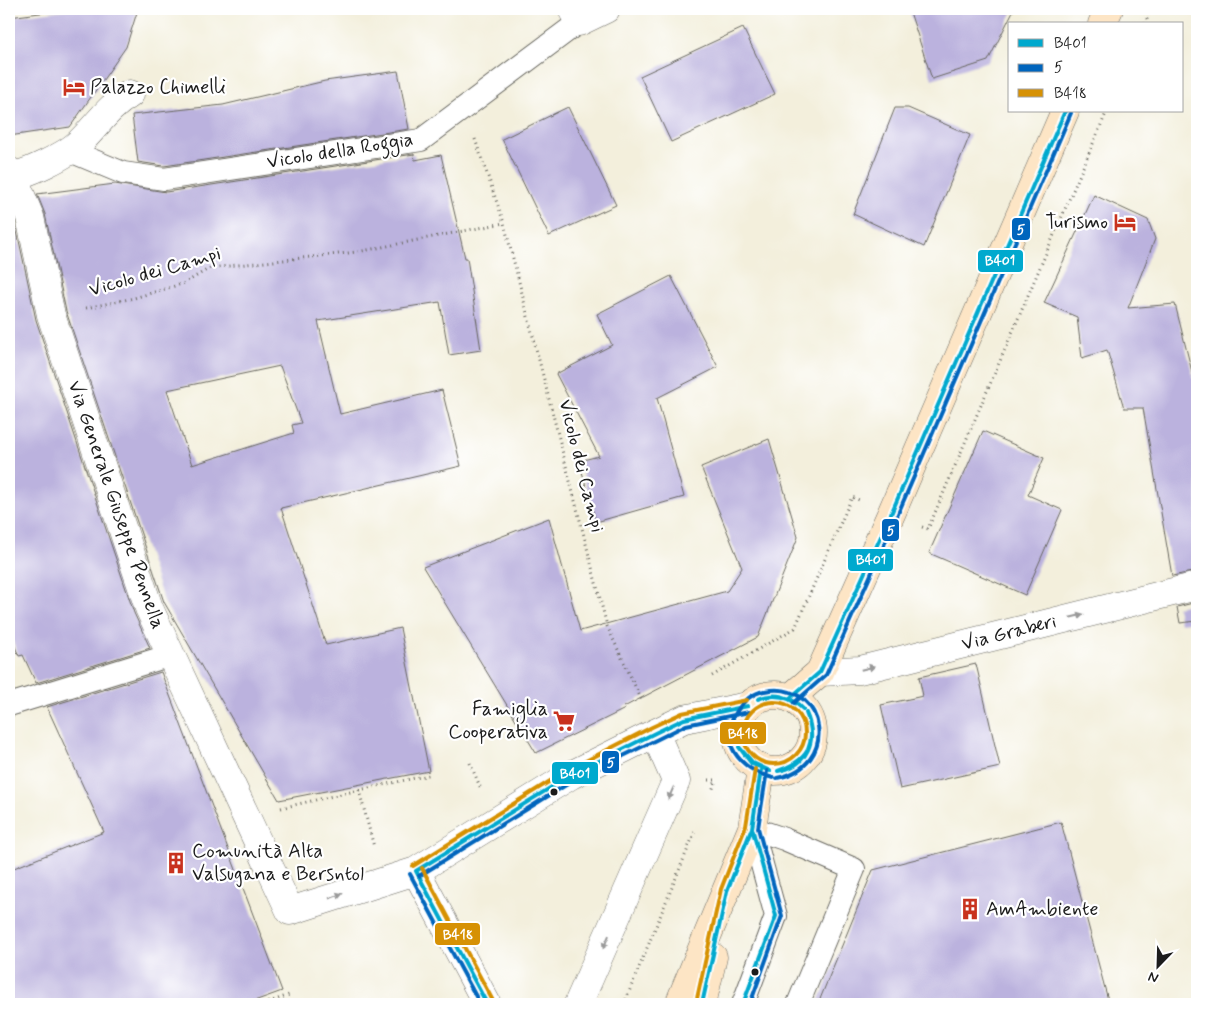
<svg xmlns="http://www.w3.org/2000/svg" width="1206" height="1013" font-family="Mynerve,sans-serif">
	<rect width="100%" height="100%" fill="#fff"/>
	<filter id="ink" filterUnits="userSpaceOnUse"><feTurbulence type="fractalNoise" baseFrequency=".02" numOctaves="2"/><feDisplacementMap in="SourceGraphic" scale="10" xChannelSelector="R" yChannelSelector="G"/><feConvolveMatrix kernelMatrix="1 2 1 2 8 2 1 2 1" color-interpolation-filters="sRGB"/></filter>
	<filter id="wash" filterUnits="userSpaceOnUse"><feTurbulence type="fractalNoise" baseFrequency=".0096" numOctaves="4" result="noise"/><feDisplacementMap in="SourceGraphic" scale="20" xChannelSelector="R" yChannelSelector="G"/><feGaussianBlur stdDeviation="1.12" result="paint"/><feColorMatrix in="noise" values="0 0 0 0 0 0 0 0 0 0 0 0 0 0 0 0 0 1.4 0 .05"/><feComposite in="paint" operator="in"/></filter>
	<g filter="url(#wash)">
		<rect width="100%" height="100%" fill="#f3efdc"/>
		<g id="blocks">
			<path fill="#bbb2de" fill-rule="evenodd" d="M71 9H138L126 47 70 127 9 136V17Z
				M909 9H1014L988 61 932 79Z
				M743 28 775 94 671 142 640 76Z
				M398 71 409 129 164 166 138 162 132 115 223 105 325 81Z
				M568 107 616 205 549 236 502 139Z
				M895 108H908L970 135 924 247 853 214Z
				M414 154 415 160 441 155 465 258H467L481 350 449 355 440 302 318 321 340 414 442 390 461 466 281 508 326 645 400 628 429 771 279 800 164 602 66 311 45 214 37 194 115 184 166 192ZM280 366 301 423 292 425 294 433 192 465 167 390Z
				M1094 195 1148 220 1155 239 1128 308 1175 304 1197 392V571L1172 576 1143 408H1124L1107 350 1082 358 1077 317 1044 303Z
				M9 209 15 222 36 320 134 613 150 648 36 683 23 655 19 656 9 633Z
				M671 276 718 367 657 398 684 497 596 522 579 461 599 456 556 374 612 345 597 314Z
				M983 431 1044 458 1028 495 1062 510 1025 595 929 553Z
				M769 439 798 537 758 637 624 707 625 709 536 753 423 567 549 518 580 631 727 591 742 568 701 467Z
				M1197 602V621L1180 623 1177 607Z
				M976 664 1000 767 900 789 881 705 923 696 919 677Z
				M161 672 282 991 246 1004H9V870L104 832 47 707Z
				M1061 822 1108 1000 1086 1004H818L873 870Z"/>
		</g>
	</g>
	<g filter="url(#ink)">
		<use href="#blocks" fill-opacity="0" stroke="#67665f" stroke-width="1"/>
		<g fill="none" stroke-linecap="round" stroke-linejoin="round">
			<g stroke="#67665f" stroke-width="24">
				<path id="lane" d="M68 150 123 173 164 179 421 140 579 22
					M9 705 171 655
					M752 828 784 839 854 869 798 1004
					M743 1004 776 916 752 828"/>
			</g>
			<g stroke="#67665f" stroke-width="29">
				<path id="street" d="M572 9 579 22 606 9
					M9 171 13 176 30 217 51 315 149 608 290 911 416 871 571 775 655 733 684 719 748 706
					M9 176C25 176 68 154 79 143 98 125 107 108 130 94
					M820 672 860 670 1197 586
					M416 871 487 1004
					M578 1004 676 781 655 733"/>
			</g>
			<g stroke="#67665f" stroke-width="29">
				<path id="secondary" d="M1102 24 1109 9
					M737 733a38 38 0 1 1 76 0a38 38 0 1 1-76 0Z
					M790 698 820 672 891 514 1065 111
					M679 1004 752 828 761 770
					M702 1004 713 957"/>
			</g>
			<path stroke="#67665f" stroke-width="3" stroke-dasharray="1 4" stroke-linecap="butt" d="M1145 24 1151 9
				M475 139 504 223
				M86 308 134 298 185 283 210 268 357 252 504 223 607 626 642 701
				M922 527 928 529 1107 111
				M712 676 795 628 852 497 859 500
				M470 763 481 789
				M709 780H716L712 791
				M359 790 429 775
				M281 808 359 790 374 847
				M264 1004 289 995
				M624 1004 696 829"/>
			<use href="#lane" stroke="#fff" stroke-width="22"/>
			<use href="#street" stroke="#fff" stroke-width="28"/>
			<use href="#secondary" stroke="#fde5c5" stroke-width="28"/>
			<g stroke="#fff" stroke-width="8">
				<path id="bus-1" d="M790 698 820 672 891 514 1065 111
					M758 699C774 692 791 696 803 709
					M758 699C774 693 790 696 803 709
					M739 747 753 763 770 771
					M739 747 752 764 770 771
					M778 771C807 761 819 744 806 713
					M778 771C808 766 818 740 806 713
					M416 871 571 775 655 733 684 719 748 706
					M416 871 487 1004
					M702 1004 727 891 752 828 754 816
					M743 1004 776 916 752 828 761 770"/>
			</g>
			<g stroke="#fff" stroke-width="8">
				<path id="bus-2" d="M794 703 826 675 897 516 1071 113
					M773 778C740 770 715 741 739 708 747 697 757 691 771 690 826 685 840 766 777 778
					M410 874 480 1004
					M419 876 574 780 658 739 686 725 749 712
					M750 1004 782 916 758 828 767 771"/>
			</g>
			<g stroke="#fff" stroke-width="8">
				<path id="bus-3" d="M743 733a31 31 0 1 1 62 0a31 31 0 1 1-62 0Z
					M413 866 568 770 652 727 682 713 747 700
					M422 868 493 1001
					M696 1003 721 889 746 826 755 769"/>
			</g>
			<use href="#bus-1" stroke="#00a9ce" stroke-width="4"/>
			<use href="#bus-2" stroke="#0065bd" stroke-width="4"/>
			<use href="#bus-3" stroke="#d69104" stroke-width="4"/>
		</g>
		<defs><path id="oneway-solid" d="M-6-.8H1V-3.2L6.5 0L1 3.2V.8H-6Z" transform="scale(1.25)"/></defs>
		<g fill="#999">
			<use href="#oneway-solid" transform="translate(1077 616) rotate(-14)"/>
			<use href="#oneway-solid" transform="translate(868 668) rotate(-14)"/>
			<use href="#oneway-solid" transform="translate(671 793) rotate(114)"/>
			<use href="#oneway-solid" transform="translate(336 896) rotate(-19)"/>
			<use href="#oneway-solid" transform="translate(606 942) rotate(114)"/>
		</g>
	</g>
	<defs>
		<g id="hotel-bare" transform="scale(1.725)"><path d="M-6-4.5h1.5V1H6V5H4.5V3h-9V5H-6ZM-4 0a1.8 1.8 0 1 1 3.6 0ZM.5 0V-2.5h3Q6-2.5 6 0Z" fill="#c8321e" stroke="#fff" stroke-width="2.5" paint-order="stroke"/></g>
		<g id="supermarket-bare" transform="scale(1.725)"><path d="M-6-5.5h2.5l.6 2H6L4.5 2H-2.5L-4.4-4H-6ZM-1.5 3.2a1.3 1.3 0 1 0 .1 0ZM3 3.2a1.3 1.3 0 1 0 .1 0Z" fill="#c8321e" stroke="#fff" stroke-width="2.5" paint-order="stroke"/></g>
		<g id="building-bare" transform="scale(1.725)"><path d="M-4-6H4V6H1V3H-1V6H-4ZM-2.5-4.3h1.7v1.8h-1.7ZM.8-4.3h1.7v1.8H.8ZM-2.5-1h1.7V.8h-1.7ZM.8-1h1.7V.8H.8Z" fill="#c8321e" stroke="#fff" stroke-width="2.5" paint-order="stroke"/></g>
	</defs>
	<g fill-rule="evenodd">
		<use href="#hotel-bare" x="74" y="87"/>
		<use href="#hotel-bare" x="1125" y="222"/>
		<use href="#supermarket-bare" x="564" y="721"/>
		<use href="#building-bare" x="176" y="863"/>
		<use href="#building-bare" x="970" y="909"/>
	</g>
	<g fill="#1c1c1c" stroke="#fff" stroke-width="2">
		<circle cx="554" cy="792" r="4.5"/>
		<circle cx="755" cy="972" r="4.5"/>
	</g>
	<g text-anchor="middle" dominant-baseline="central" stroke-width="4.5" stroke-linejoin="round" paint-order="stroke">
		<g font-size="20" fill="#1c1c1c" stroke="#fff" text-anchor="start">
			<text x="90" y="87">Palazzo Chimelli</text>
			<text x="1108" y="222" text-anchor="end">Turismo</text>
			<text x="548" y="709" text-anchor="end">Famiglia<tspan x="548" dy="23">Cooperativa</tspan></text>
			<text x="192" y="851">Comunità Alta<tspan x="192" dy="23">Valsugana e Bersntol</tspan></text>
			<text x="986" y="909">AmAmbiente</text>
		</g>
		<g font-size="20" fill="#1c1c1c" stroke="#fff">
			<text transform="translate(340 151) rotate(-9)">Vicolo della Roggia</text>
			<text transform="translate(155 272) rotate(-16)">Vicolo dei Campi</text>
			<text transform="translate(581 466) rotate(76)">Vicolo dei Campi</text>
			<text transform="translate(116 505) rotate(71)">Via Generale Giuseppe Pennella</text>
			<text transform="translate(1009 633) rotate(-14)">Via Graberi</text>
		</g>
	</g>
	<g stroke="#fff" stroke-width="2">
		<rect x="1011" y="217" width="20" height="24" rx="5" fill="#0065bd"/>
		<rect x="977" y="249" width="47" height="24" rx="5" fill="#00a9ce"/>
		<rect x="881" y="518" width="19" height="24" rx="5" fill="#0065bd"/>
		<rect x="847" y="548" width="47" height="24" rx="5" fill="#00a9ce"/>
		<rect x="719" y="721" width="48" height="24" rx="5" fill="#d69104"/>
		<rect x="601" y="750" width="19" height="24" rx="5" fill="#0065bd"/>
		<rect x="551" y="761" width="48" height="24" rx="5" fill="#00a9ce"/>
		<rect x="434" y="922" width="47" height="24" rx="5" fill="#d69104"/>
	</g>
	<g font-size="14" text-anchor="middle" font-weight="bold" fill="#fff">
		<text x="1021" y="234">5</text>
		<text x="1000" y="265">B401</text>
		<text x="891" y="535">5</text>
		<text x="871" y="564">B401</text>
		<text x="743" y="738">B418</text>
		<text x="611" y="767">5</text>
		<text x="575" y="778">B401</text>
		<text x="458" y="939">B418</text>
	</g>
	<rect width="1206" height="1013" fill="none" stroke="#fff" stroke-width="30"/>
	<rect x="1008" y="22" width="175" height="90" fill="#ffffff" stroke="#a4a4a4"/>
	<rect x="1018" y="39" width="25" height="8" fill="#00a9ce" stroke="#a4a4a4"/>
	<text x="1054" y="48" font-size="15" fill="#1c1c1c">B401</text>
	<rect x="1018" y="64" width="25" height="8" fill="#0065bd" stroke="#a4a4a4"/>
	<text x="1054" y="72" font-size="15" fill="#1c1c1c">5</text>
	<rect x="1018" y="89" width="25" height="8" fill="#d69104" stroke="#a4a4a4"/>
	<text x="1054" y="98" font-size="15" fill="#1c1c1c">B418</text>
	<g transform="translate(1158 966) rotate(203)" stroke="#ffffff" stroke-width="4" paint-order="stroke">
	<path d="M0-4L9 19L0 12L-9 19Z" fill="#1c1c1c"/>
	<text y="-8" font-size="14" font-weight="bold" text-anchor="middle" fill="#1c1c1c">N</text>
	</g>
</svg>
